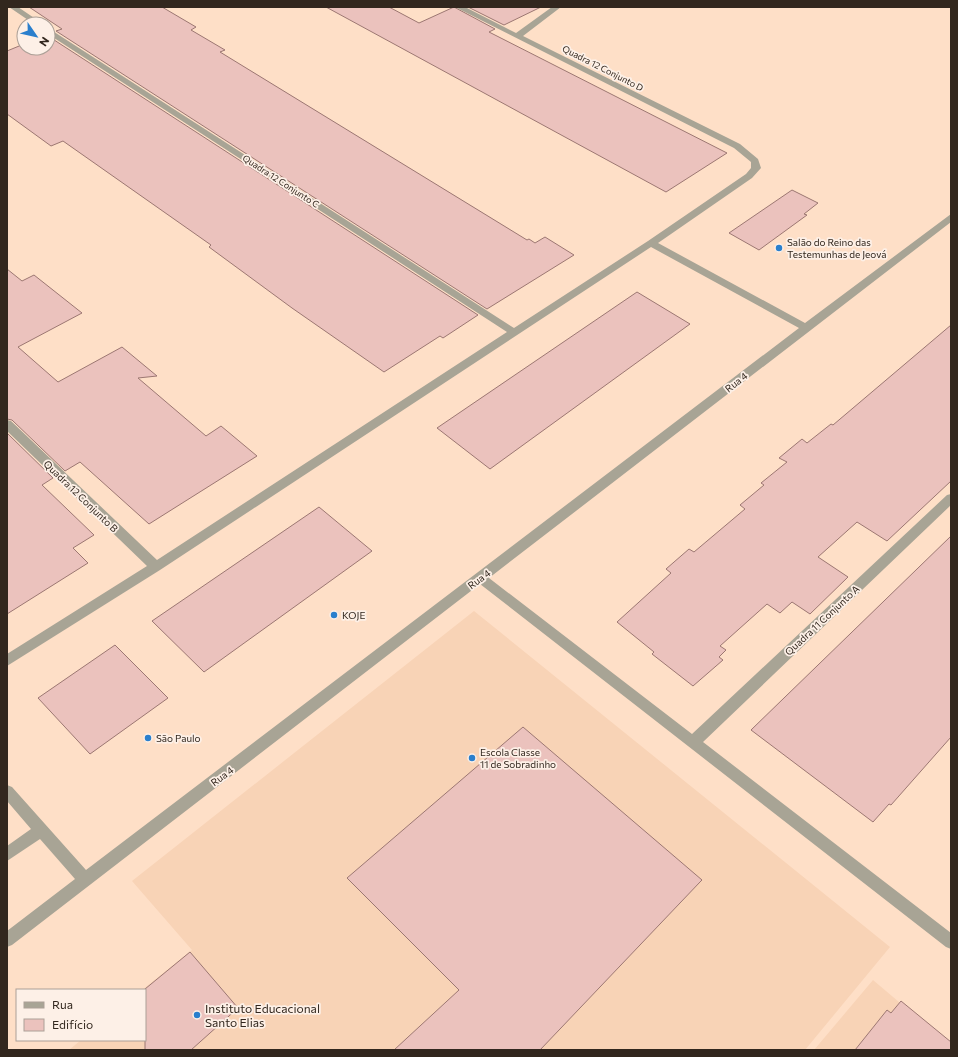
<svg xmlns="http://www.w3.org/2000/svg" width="958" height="1057" font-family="Commissioner,sans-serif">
	<rect width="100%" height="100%" fill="#fedfc7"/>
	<path fill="#f8d3b6" d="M474 611 890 947 805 1050H69L81 1040H145V990H142L192 950 132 881Z
		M873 980 951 1046V1050H814Z"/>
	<path fill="#ebc2bd" stroke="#9c7772" d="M29 7H162L196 27 191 30 225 50 220 52 527 240 529 239 535 243 545 237 574 255 487 309 56 31 62 29Z
		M326 7H389L419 23 454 7 495 29 489 32 727 153 666 192Z
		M468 7H541L504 25Z
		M48 36 478 315 443 338 440 336 384 372 292 308 209 247 211 245 63 141 51 146 7 114V51L24 44V48H48Z
		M792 190 818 203 804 214 807 215 759 250 729 233Z
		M7 269 22 281 34 275 82 313 18 347 58 382 122 347 157 376 138 378 206 436 221 426 257 456 149 524 80 462 65 471 12 420 7 419Z
		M637 292 690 324 490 469 437 428Z
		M951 325V481L887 541 857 522 818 557 848 577 810 614 792 602 780 613 767 604 720 646 726 650 719 657 723 660 693 686 652 654 654 652 617 622 671 573 666 569 689 549 694 552 745 509 740 505 764 485 761 483 787 462 779 458 802 439 807 443 831 424 833 425Z
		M7 433 53 478 42 485 94 535 73 548 88 563 7 614Z
		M319 507 372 551 204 672 152 621Z
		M951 536V737L891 805 889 804 873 822 751 730Z
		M115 645 168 698 90 754 38 698Z
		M523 727 702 880 700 882 540 1050H394L459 990 347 878Z
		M190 952 238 1008 191 1050H145V989Z
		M901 1001 951 1042V1050H855L887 1010 891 1013Z"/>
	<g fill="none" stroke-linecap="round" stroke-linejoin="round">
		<path fill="#a8a495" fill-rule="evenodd" d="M9 7H18L43 24H34Z
			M455 7H465L516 33 552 7H561L523 36 740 144 758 159 761 168 752 178 658 243 805 323 951 214V222L489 578 692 734 947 495 951 494V505L703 742 951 933V949L946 947 480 584 12 945 7 947V931L75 879 40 839 7 861V846L31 829 7 801V785L12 787 86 870 799 328 651 247 160 570 7 666V654L147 566 7 431V420L11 421 157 560 507 332 48 34V28L514 328 648 241 746 174 751 168V162L734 148Z"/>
	</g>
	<g fill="#2a7fcd" stroke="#fdf0e7" stroke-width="1.5">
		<circle cx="779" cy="248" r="4"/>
		<circle cx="334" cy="615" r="4"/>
		<circle cx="148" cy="738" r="4"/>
		<circle cx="472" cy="758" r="4"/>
		<circle cx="197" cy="1015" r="4"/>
	</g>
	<g text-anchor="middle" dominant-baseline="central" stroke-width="3.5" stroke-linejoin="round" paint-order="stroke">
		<g font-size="9" fill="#32271e" stroke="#fdf0e7">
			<text transform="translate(603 68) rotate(27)">Quadra 12 Conjunto D</text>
			<text transform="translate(281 181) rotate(33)">Quadra 12 Conjunto C</text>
		</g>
		<g font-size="10" fill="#32271e" stroke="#fdf0e7" text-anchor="start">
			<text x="787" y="242">Salão do Reino das<tspan x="787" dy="12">Testemunhas de Jeová</tspan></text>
			<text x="342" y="615">KOJE</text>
			<text x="156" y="738">São Paulo</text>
			<text x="480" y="752">Escola Classe<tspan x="480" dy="12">11 de Sobradinho</tspan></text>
		</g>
		<g font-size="10" fill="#32271e" stroke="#fdf0e7">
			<text transform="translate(736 382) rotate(-38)">Rua 4</text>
			<text transform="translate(81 496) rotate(44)">Quadra 12 Conjunto B</text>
			<text transform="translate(479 579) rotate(-37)">Rua 4</text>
			<text transform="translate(822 620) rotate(-43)">Quadra 11 Conjunto A</text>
			<text transform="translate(222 776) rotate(-37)">Rua 4</text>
		</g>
		<g font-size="12" fill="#32271e" stroke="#fdf0e7" text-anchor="start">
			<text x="205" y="1008">Instituto Educacional<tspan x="205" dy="14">Santo Elias</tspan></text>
		</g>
	</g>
	<rect width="958" height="1057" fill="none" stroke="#32271e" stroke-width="16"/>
	<rect x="16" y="989" width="130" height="52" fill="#fdf0e7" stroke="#aca097"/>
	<rect x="24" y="1002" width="20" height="6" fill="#a8a495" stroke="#aca097"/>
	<text x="52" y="1009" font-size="12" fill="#32271e">Rua</text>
	<rect x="24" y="1019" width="20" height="12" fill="#ebc2bd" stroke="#aca097"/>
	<text x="52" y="1029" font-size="12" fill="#32271e">Edifício</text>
	<g transform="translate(36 36) rotate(124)"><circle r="19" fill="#fdf0e7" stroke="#aca097"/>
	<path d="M0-3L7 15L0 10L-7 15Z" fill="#2a7fcd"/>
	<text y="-6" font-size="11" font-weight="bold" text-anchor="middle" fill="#32271e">N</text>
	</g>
</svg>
